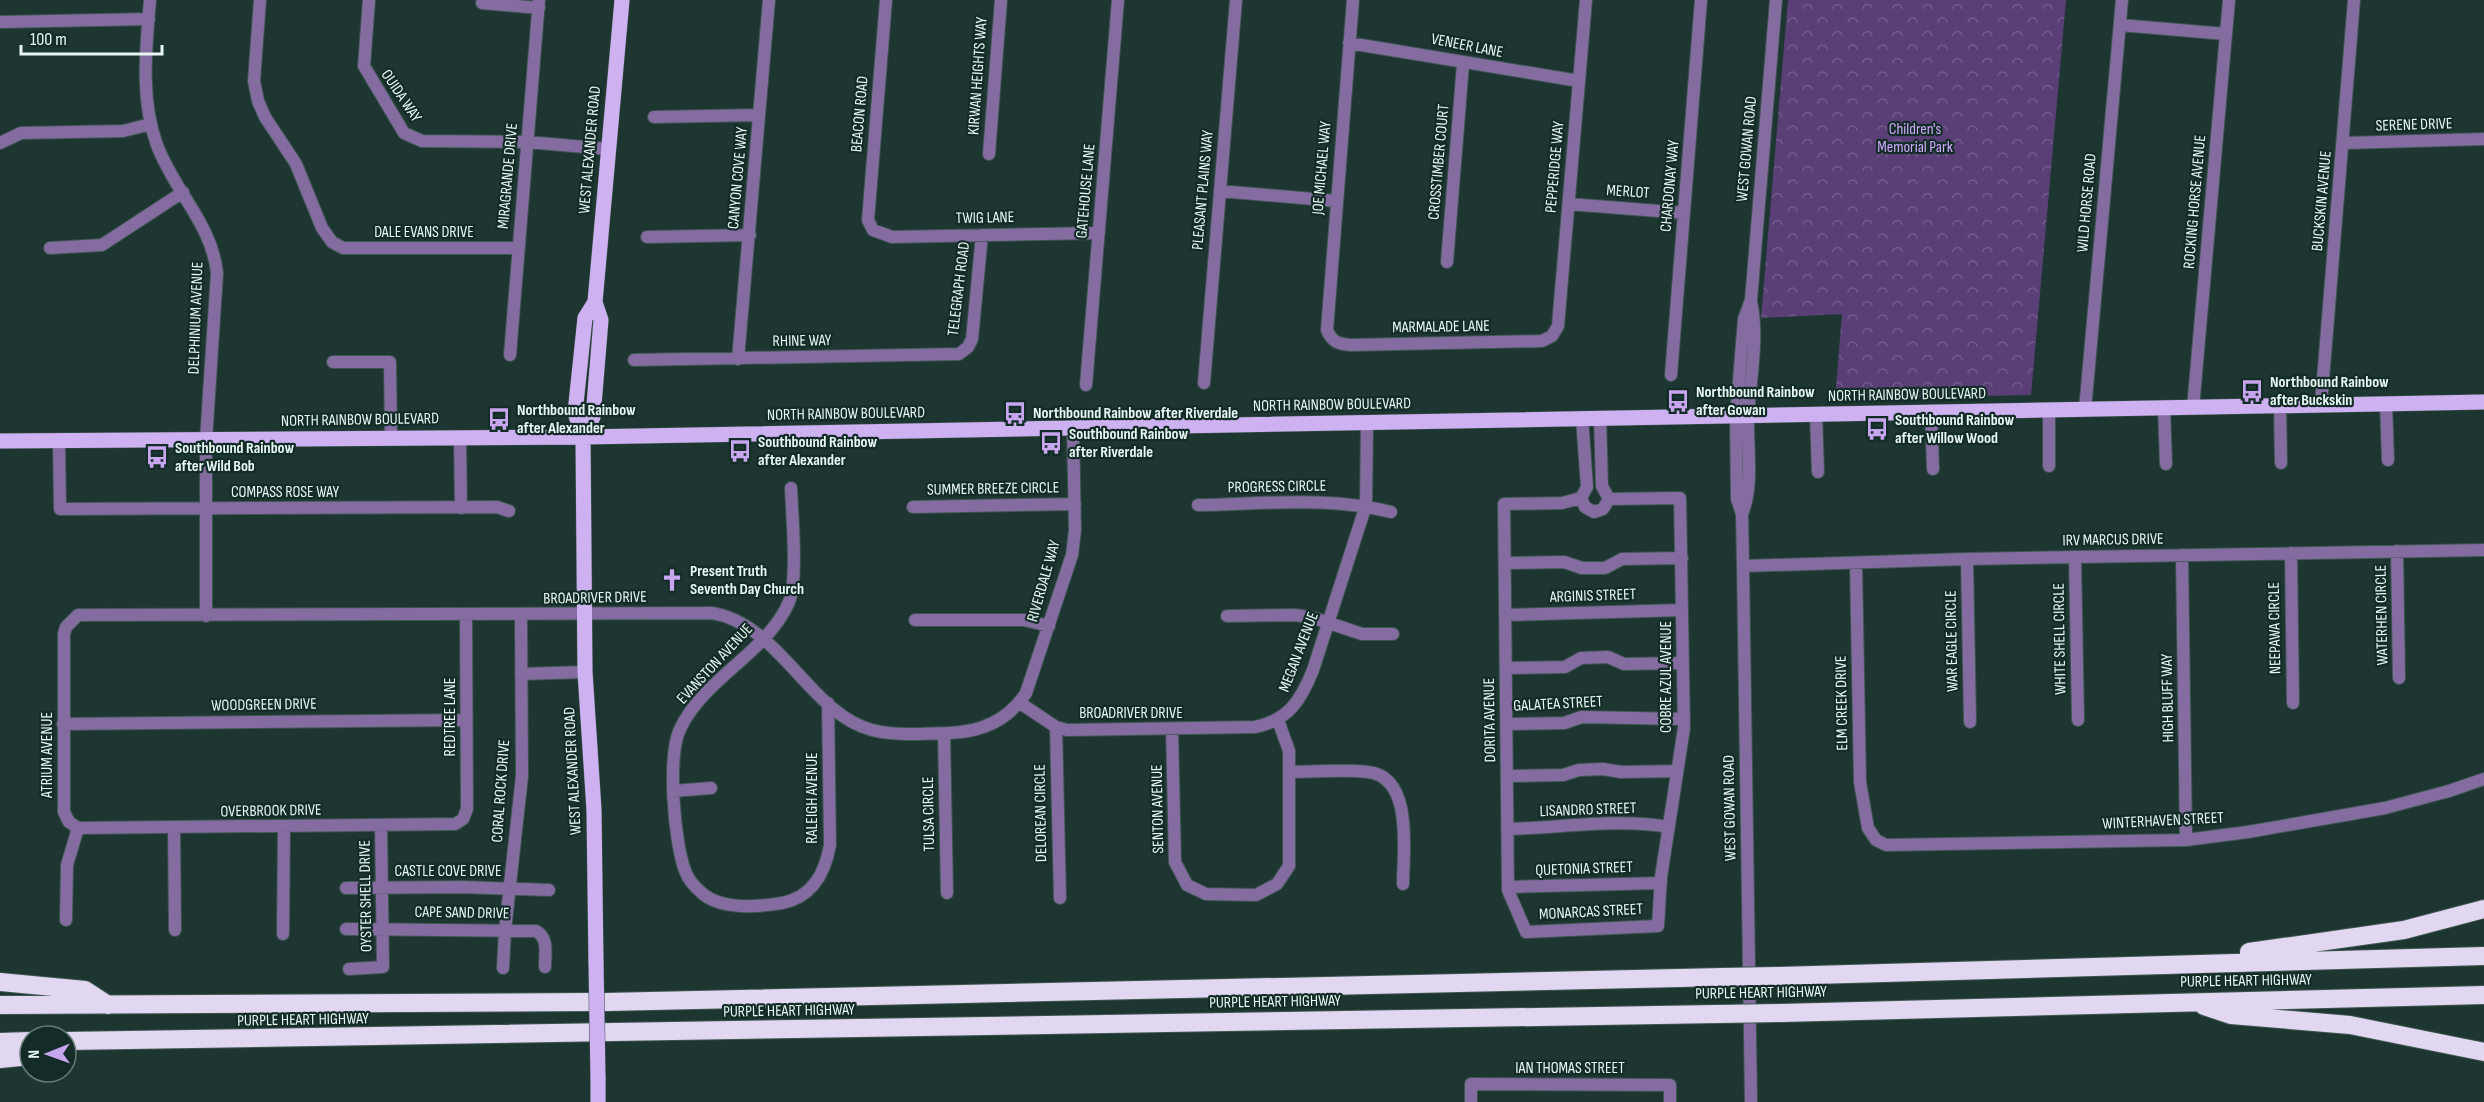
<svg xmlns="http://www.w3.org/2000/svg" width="2484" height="1102" font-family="'Sofia Sans Condensed',sans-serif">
	<defs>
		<pattern id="park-crowns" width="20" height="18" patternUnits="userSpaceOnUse" patternTransform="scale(1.5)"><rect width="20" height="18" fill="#5a3f76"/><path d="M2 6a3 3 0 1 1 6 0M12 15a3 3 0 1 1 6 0" fill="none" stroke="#725c8a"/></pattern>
	</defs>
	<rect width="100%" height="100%" fill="#1d3631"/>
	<path fill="url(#park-crowns)" d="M1788 0H2066L2031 395 1835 399 1842 314 1761 318Z"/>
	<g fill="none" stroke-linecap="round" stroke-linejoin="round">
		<g stroke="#3d5550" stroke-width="14">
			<path id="minor" d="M150 0C146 48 140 99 157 145 174 191 212 224 217 273L206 440V616
				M260 0 254 81 258 101 265 117 296 164 322 228 332 242 343 248H519
				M369 0 364 66 404 133 422 141 527 142 608 149
				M886 0 868 220 873 230 892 237 1099 233
				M1353 0 1327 330C1332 342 1338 344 1351 345L1542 341 1552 336 1558 326 1586 0
				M482 3 539 8
				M0 22 149 19
				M2120 25 2226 34
				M1349 43 1579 81
				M654 117 759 115
				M0 143 21 133 123 131 151 124
				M2344 143 2484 139
				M989 154 1001 0
				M1220 191 1336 201
				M1569 204 1684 213
				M647 237 750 235
				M50 248 102 245 183 192
				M1447 262 1463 64
				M510 355 539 0
				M738 359 769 0
				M634 360 959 354 968 347 972 339 982 235
				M333 362H390L391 438
				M1671 375 1701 0
				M1204 383 1236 0
				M1086 385 1118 0
				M2386 403 2388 460
				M2321 404 2354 0
				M2280 405 2281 463
				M2164 408 2166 464
				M2193 408 2229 0
				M2049 410V466
				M2085 410 2122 0
				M1931 412 1933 469
				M1816 415 1818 472
				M1600 418 1602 486 1609 499
				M460 437 461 508
				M59 441 60 509 497 507 509 511
				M791 488C792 514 798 580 789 602 767 653 704 678 680 729 667 756 674 845 686 873 689 881 696 888 703 894 723 910 758 907 782 903 813 897 825 873 830 845L828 703
				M1581 498 1562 503 1504 504 1508 890 1526 932 1658 926 1661 877 1684 728 1680 498 1609 499
				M1581 498 1587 487 1582 418
				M1581 498 1585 507 1594 512 1603 509 1609 499
				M1198 505C1261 504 1331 496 1391 512
				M913 507 1075 504
				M1742 514C1754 485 1747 449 1748 417 1750 379 1759 339 1751 301
				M2397 551 2399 678
				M2291 553 2293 703
				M2182 555 2186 840
				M2075 557 2078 720
				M1967 559 1970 722
				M1505 563 1564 562 1582 568H1605L1622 559 1682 558
				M1856 564 1860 782 1868 828 1876 840 1886 845 2186 840 2248 832 2385 808 2449 791 2484 779
				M1743 566 1967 559 2484 550
				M1505 615 1682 610
				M1227 616 1295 615 1314 618 1362 634H1393
				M915 620H1024L1049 626
				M1506 668 1565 667 1581 658 1608 657 1624 664 1683 663
				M521 674 585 672
				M1020 703 1056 727 1067 730 1255 727C1289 720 1301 700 1313 670L1366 505 1367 422
				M63 724 466 720
				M1506 724 1564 723 1582 717 1683 719
				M1056 727 1060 898
				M1172 729 1175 862 1187 885 1206 894 1256 895 1277 884 1289 866V751L1278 720
				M944 734 947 893
				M1290 772C1315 772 1343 769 1368 772 1414 777 1403 852 1403 884
				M1507 776 1563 775 1579 770 1603 769 1621 772 1677 771
				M673 791 711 788
				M78 828 69 822 64 812V634L66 627 78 615 712 613C780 624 810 714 872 730 896 736 924 734 949 733 981 732 1008 721 1026 693L1072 555 1075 530 1073 428
				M78 828 455 824 463 819 467 809 466 615
				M174 828 175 930
				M1507 829C1559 828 1619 818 1669 827
				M1508 887 1661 883
				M346 888 462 887 549 890
				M66 920 67 865 78 828
				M346 929 536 931C549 938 545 954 545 967
				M283 934 284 827
				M503 968 505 930 522 776 521 615
				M349 969 383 967 381 826
				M1471 1102V1084L1670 1085V1102
				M1751 1102 1743 566 1742 514 1737 499 1736 417 1744 319 1751 300 1776 0"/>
		</g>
		<g stroke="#3d5550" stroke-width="16">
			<path id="major" d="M595 302 585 318 575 413 583 437 585 672 594 810 596 963
				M583 437 593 417 601 320 595 302 622 0
				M0 441 583 437 2484 402
				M598 1078V1102"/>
		</g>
		<g stroke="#3d5550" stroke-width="20">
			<path id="highway" d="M2249 952 2404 930 2484 909
				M1776 976 2484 956
				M0 982 85 990 108 1005
				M606 1002 1723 977
				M0 1005 590 1002
				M2204 1006 2231 1015 2350 1025 2484 1052
				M1781 1013 2484 995
				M66 1041 1717 1014
				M0 1042 30 1041
				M0 1059 30 1056"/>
		</g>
		<use href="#minor" stroke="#846ca0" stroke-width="12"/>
		<use href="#major" stroke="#ceb1f1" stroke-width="15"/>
		<use href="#highway" stroke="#e2d7f0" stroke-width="18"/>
		<g stroke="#3d5550" stroke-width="16" stroke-linecap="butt">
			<path id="major-bridge" d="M596 963 598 1078"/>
		</g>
		<g stroke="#3d5550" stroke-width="20" stroke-linecap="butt">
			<path id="highway-bridge" d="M1723 977 1776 976
				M1717 1014 1781 1013"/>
		</g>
		<use href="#major-bridge" stroke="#ceb1f1" stroke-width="15"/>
		<use href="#highway-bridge" stroke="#e2d7f0" stroke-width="18"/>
	</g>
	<defs>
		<g id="bus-bare" transform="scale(1.8)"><path d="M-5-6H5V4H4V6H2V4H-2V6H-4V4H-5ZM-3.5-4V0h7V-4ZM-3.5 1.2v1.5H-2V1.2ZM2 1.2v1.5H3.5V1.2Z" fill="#c7a6ef" stroke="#132c27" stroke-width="2.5" paint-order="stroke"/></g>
		<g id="church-bare" transform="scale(1.8)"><path d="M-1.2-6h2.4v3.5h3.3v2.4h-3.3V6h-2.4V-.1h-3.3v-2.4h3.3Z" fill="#c7a6ef" stroke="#132c27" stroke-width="2.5" paint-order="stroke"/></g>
	</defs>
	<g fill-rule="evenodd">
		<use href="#bus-bare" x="2252" y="391"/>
		<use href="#bus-bare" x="1678" y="401"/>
		<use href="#bus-bare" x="1015" y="413"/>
		<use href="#bus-bare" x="499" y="419"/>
		<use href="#bus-bare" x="1877" y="429"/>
		<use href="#bus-bare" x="1051" y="443"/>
		<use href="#bus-bare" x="740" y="451"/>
		<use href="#bus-bare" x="157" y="457"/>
		<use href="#church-bare" x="672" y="580"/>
	</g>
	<g text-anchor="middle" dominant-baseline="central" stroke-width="4.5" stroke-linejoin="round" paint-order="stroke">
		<g font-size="16" fill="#e8f7f3" stroke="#132c27">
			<text transform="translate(1467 46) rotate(11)">VENEER LANE</text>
			<text transform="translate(978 76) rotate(-86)">KIRWAN HEIGHTS WAY</text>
			<text transform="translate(401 96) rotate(56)">OUIDA WAY</text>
			<text transform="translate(860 114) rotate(-85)">BEACON ROAD</text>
			<text transform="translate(2414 125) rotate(-2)">SERENE DRIVE</text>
			<text transform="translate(1747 149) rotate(-85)">WEST GOWAN ROAD</text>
			<text transform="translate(590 150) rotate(-85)">WEST ALEXANDER ROAD</text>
			<text transform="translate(1439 162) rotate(-85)">CROSSTIMBER COURT</text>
			<text transform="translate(1555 167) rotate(-85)">PEPPERIDGE WAY</text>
			<text transform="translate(1322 168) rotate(-85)">JOE MICHAEL WAY</text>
			<text transform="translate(508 176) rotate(-85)">MIRAGRANDE DRIVE</text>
			<text transform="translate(738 178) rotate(-85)">CANYON COVE WAY</text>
			<text transform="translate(1670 186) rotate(-85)">CHARDONAY WAY</text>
			<text transform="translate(1203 190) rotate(-85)">PLEASANT PLAINS WAY</text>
			<text transform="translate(1086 191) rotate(-85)">GATEHOUSE LANE</text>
			<text transform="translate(1628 192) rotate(4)">MERLOT</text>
			<text transform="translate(2322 201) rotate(-85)">BUCKSKIN AVENUE</text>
			<text transform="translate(2195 202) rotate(-85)">ROCKING HORSE AVENUE</text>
			<text transform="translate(2087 203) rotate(-85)">WILD HORSE ROAD</text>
			<text transform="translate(985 218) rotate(-1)">TWIG LANE</text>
			<text x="424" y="232">DALE EVANS DRIVE</text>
			<text transform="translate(959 289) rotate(-83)">TELEGRAPH ROAD</text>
			<text transform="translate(196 318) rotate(-88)">DELPHINIUM AVENUE</text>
			<text transform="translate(1441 327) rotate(-1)">MARMALADE LANE</text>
			<text transform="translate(802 341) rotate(-1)">RHINE WAY</text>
			<text transform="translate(1907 395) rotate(-1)">NORTH RAINBOW BOULEVARD</text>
			<text transform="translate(1332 405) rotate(-1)">NORTH RAINBOW BOULEVARD</text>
			<text transform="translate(846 414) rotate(-1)">NORTH RAINBOW BOULEVARD</text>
			<text transform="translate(360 420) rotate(-1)">NORTH RAINBOW BOULEVARD</text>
			<text transform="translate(1277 487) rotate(-1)">PROGRESS CIRCLE</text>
			<text transform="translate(993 489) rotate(-1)">SUMMER BREEZE CIRCLE</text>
			<text x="285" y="492">COMPASS ROSE WAY</text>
			<text transform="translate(2113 540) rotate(-1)">IRV MARCUS DRIVE</text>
			<text transform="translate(1044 581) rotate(-74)">RIVERDALE WAY</text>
			<text transform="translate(1593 596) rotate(-2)">ARGINIS STREET</text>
			<text transform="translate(595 598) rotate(-1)">BROADRIVER DRIVE</text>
			<text transform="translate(2382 615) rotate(-91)">WATERHEN CIRCLE</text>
			<text transform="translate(2275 628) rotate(-91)">NEEPAWA CIRCLE</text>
			<text transform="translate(2060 639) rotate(-91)">WHITE SHELL CIRCLE</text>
			<text transform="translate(1952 641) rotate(-91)">WAR EAGLE CIRCLE</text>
			<text transform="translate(1299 652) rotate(-69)">MEGAN AVENUE</text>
			<text transform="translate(715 664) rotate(-47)">EVANSTON AVENUE</text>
			<text transform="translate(1666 677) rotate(-90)">COBRE AZUL AVENUE</text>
			<text transform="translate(2168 698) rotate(-91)">HIGH BLUFF WAY</text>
			<text transform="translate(1842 703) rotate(-91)">ELM CREEK DRIVE</text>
			<text transform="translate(1558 704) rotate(-3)">GALATEA STREET</text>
			<text transform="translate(264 705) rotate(-1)">WOODGREEN DRIVE</text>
			<text x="1131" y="713">BROADRIVER DRIVE</text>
			<text transform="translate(450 717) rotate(-90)">REDTREE LANE</text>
			<text transform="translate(1490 720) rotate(-91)">DORITA AVENUE</text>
			<text transform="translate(47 755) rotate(-90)">ATRIUM AVENUE</text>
			<text transform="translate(573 771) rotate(-93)">WEST ALEXANDER ROAD</text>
			<text transform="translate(501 791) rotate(-86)">CORAL ROCK DRIVE</text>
			<text transform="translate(812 798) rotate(-90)">RALEIGH AVENUE</text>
			<text transform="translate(1730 808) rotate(-91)">WEST GOWAN ROAD</text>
			<text transform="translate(1158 809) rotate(-91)">SENTON AVENUE</text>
			<text transform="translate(1588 810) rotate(-2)">LISANDRO STREET</text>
			<text transform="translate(271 811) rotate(-1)">OVERBROOK DRIVE</text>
			<text transform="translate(1041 813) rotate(-91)">DELOREAN CIRCLE</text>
			<text transform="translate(929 814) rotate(-91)">TULSA CIRCLE</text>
			<text transform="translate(2163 821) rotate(-3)">WINTERHAVEN STREET</text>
			<text transform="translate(1584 869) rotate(-2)">QUETONIA STREET</text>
			<text x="448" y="871">CASTLE COVE DRIVE</text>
			<text transform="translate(366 896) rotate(-91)">OYSTER SHELL DRIVE</text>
			<text transform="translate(1591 912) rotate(-3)">MONARCAS STREET</text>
			<text transform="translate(462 913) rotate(1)">CAPE SAND DRIVE</text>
			<text transform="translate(2246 981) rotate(-1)">PURPLE HEART HIGHWAY</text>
			<text transform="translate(1761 993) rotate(-1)">PURPLE HEART HIGHWAY</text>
			<text transform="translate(1275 1002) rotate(-1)">PURPLE HEART HIGHWAY</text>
			<text transform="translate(789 1011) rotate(-1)">PURPLE HEART HIGHWAY</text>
			<text transform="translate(303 1020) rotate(-1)">PURPLE HEART HIGHWAY</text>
			<text x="1570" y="1068">IAN THOMAS STREET</text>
		</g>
		<g font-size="16" fill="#d1aafe" stroke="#132c27">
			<text x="1915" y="129">Children's<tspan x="1915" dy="18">Memorial Park</tspan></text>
		</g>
		<g font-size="16" font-weight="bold" fill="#e8f7f3" stroke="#132c27" text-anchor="start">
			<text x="2270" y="382">Northbound Rainbow<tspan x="2270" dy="18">after Buckskin</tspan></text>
			<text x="1696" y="392">Northbound Rainbow<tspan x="1696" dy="18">after Gowan</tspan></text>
			<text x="517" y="410">Northbound Rainbow<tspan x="517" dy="18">after Alexander</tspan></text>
			<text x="1033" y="413">Northbound Rainbow after Riverdale</text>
			<text x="1895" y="420">Southbound Rainbow<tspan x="1895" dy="18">after Willow Wood</tspan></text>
			<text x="1069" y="434">Southbound Rainbow<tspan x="1069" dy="18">after Riverdale</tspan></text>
			<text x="758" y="442">Southbound Rainbow<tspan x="758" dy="18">after Alexander</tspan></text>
			<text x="175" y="448">Southbound Rainbow<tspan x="175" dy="18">after Wild Bob</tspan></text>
			<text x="690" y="571">Present Truth<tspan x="690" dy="18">Seventh Day Church</tspan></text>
		</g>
	</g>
	<g transform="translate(48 1054) rotate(269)"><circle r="28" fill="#132c27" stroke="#687d79" stroke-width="1.5"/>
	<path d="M0-4.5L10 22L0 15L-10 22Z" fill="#c7a6ef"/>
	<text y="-9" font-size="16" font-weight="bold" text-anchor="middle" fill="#e8f7f3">N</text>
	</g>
	<path d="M21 45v9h141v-9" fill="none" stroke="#e8f7f3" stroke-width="3"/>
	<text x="30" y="45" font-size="18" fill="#e8f7f3" stroke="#132c27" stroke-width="4.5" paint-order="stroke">100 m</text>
</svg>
